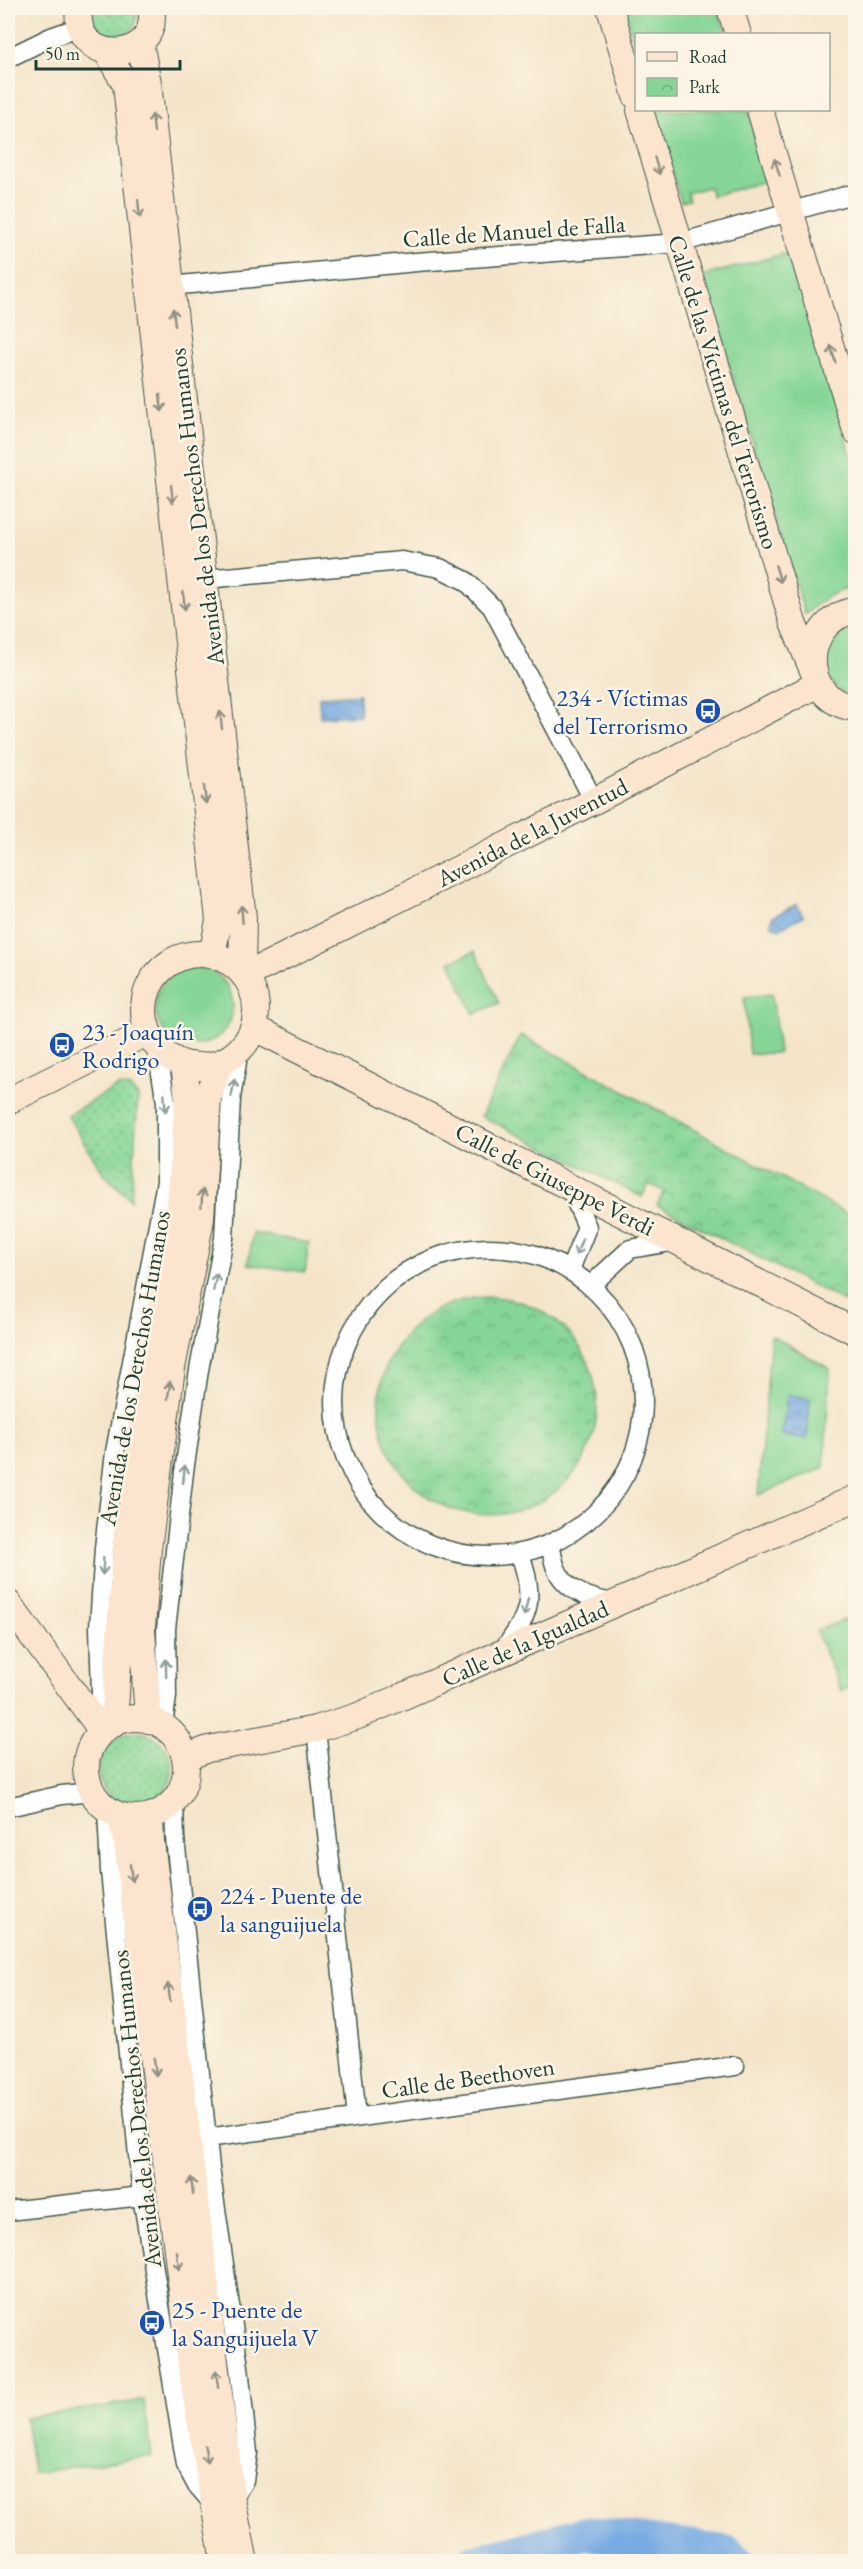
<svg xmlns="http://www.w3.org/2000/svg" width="863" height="2569" font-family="'EB Garamond',serif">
	<defs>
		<pattern id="park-crowns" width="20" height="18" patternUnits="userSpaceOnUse" patternTransform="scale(1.5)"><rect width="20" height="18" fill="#85d696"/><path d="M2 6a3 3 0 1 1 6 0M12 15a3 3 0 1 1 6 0" fill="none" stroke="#6caf7b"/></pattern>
		<pattern id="garden-dots" width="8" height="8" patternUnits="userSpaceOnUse" patternTransform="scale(1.5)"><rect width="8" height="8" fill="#85d696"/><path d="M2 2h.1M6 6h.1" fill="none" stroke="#6caf7b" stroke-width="1.8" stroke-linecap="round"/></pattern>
		<pattern id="water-waves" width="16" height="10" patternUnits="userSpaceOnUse" patternTransform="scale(1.5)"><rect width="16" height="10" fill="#76aae3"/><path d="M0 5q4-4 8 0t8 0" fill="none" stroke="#608cb9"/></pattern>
	</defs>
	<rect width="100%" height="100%" fill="#fcf5e5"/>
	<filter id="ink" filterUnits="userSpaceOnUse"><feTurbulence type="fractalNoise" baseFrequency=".0167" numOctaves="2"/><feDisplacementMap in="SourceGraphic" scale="12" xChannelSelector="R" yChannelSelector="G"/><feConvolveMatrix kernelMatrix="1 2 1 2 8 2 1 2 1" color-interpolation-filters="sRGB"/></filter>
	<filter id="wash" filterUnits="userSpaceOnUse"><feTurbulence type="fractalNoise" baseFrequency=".008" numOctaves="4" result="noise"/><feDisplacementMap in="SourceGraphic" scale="24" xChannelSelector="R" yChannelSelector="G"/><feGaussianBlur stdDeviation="1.35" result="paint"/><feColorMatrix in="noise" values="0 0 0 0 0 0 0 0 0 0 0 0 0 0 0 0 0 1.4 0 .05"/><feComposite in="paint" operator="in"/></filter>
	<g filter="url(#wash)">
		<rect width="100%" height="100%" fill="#f4e5ca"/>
		<path fill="#85d696" stroke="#528a65" stroke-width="1.5" d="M624 8H718L726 34H636V50Z
			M654 110H748L769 180 712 196 709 187 687 193 689 200 681 202Z
			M791 252 856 472 855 588C834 590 820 600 805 615L702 276Z
			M855 620V698L841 693 824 673 823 647 829 636Z
			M475 951 499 1003 474 1014 450 962Z
			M155 1006a39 39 0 1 1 78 0a39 39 0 1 1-78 0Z
			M772 994 779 1053 749 1054 744 997Z
			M253 1233 309 1243 305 1272 248 1264Z
			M771 1335 830 1369 824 1468 758 1495Z
			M855 1615V1685L841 1691 816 1631Z
			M144 2400 152 2456 33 2473 25 2418Z"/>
		<path fill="url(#park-crowns)" stroke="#528a65" stroke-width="1.5" d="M521 1035 855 1218V1307L657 1205 664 1191 649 1184 642 1197 481 1116Z
			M379 1406a109 109 0 1 1 218 0a109 109 0 1 1-218 0Z"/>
		<path fill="url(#garden-dots)" stroke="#528a65" stroke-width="1.5" d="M93 8H136C144 45 87 47 93 8Z
			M118 1086 130 1088 138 1096 131 1200 104 1174 67 1115Z
			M98 1769a37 37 0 1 1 74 0a37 37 0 1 1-74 0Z"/>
		<path fill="url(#water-waves)" stroke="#4a748c" stroke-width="1.5" d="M359 694 360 715 320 717 319 697Z
			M797 904 803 916 779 929 771 925 772 917Z
			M787 1395 810 1398 807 1439 782 1436Z"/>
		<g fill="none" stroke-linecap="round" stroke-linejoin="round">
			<path stroke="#76aae3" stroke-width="34" d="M472 2562 586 2533 725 2552 739 2562"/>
		</g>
	</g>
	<g filter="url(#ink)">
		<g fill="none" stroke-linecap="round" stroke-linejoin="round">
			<g stroke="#3f564a" stroke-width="21">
				<path id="street" d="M8 58 51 37 80 27
					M170 286 416 262 680 243 856 193
					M205 579 402 561 440 568 466 581 492 607 594 801
					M569 1186 587 1227 570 1270
					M335 1402a154 154 0 1 1 308 0a154 154 0 1 1-308 0Z
					M591 1285 630 1249 677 1241
					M550 1544C552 1552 553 1561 556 1568 565 1591 592 1600 615 1603
					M502 1651C531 1616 535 1596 520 1554
					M108 1726 101 1694 99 1627 104 1548 115 1452 166 1182V1102L156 1045
					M163 1726 167 1696 166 1629 184 1472 199 1370 224 1238 231 1098 239 1050
					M316 1729 357 2117
					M174 1802 175 1838 210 2168 239 2367 248 2453 244 2480 232 2500
					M8 1807 62 1795 92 1792
					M107 1810 110 1871 142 2196 186 2465 196 2484 214 2505
					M207 2138 735 2066
					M8 2211 142 2196"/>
			</g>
			<g stroke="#3f564a" stroke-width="28">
				<path id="secondary" d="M79 8C71 68 162 64 151 8
					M610 8 636 96
					M730 8 738 34
					M140 43 148 83 243 918 242 972
					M106 51 126 85 219 920 212 955
					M640 110 793 623 814 673
					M760 110 856 431
					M856 610C799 620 798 702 856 708
					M144 1010a56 56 0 1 1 112 0a56 56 0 1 1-112 0Z
					M245 976 594 801 818 684
					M253 1027 856 1332
					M8 1101 148 1032
					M8 1603 102 1731
					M86 1768a50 50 0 1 1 100 0a50 50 0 1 1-100 0Z
					M148 1720 142 1628 148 1549 172 1368 201 1219 208 1098 220 1063
					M114 1724 126 1546 150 1365 179 1218 188 1100 184 1064
					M185 1758 208 1749 316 1729 358 1716 856 1498
					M120 1816 127 1843 192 2372 224 2562
					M150 1817 151 1841 232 2500 245 2562"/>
			</g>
			<use href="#street" stroke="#fff" stroke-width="18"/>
			<use href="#secondary" stroke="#fce5cf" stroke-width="26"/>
		</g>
		<defs><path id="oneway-shaft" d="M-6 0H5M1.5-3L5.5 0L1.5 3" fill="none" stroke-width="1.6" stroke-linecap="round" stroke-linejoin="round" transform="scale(1.5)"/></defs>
		<g stroke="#8e9182">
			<use href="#oneway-shaft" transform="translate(153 123) rotate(-96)"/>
			<use href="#oneway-shaft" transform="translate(657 166) rotate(73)"/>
			<use href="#oneway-shaft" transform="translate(777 167) rotate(-107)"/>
			<use href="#oneway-shaft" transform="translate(139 209) rotate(84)"/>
			<use href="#oneway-shaft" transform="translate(174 317) rotate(-97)"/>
			<use href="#oneway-shaft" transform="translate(833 354) rotate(-106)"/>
			<use href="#oneway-shaft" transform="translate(161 403) rotate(83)"/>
			<use href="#oneway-shaft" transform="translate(172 494) rotate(84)"/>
			<use href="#oneway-shaft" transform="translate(778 574) rotate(73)"/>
			<use href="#oneway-shaft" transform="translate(184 601) rotate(84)"/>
			<use href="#oneway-shaft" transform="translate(221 720) rotate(-96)"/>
			<use href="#oneway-shaft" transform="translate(205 795) rotate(84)"/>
			<use href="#oneway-shaft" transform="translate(242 914) rotate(-94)"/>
			<use href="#oneway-shaft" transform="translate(202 1198) rotate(-86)"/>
			<use href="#oneway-shaft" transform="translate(169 1390) rotate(-82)"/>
			<use href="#oneway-shaft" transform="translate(131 1873) rotate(83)"/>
			<use href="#oneway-shaft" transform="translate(169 1992) rotate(-97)"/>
			<use href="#oneway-shaft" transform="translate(155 2067) rotate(83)"/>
			<use href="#oneway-shaft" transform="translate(192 2186) rotate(-97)"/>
			<use href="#oneway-shaft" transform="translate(178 2261) rotate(83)"/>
			<use href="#oneway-shaft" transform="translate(217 2379) rotate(-97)"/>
			<use href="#oneway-shaft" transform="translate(206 2454) rotate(80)"/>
		</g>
		<g stroke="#8f9e9a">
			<use href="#oneway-shaft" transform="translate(233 1088) rotate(-80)"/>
			<use href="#oneway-shaft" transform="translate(165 1103) rotate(85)"/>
			<use href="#oneway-shaft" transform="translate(579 1247) rotate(111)"/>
			<use href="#oneway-shaft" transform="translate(215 1282) rotate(-79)"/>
			<use href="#oneway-shaft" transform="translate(184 1474) rotate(-83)"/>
			<use href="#oneway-shaft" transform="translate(103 1566) rotate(93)"/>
			<use href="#oneway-shaft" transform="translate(526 1607) rotate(104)"/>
			<use href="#oneway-shaft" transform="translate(166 1668) rotate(-91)"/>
		</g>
	</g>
	<defs>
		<g id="bus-disc" transform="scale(1.35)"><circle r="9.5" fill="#1a4fb4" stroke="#fcf5e5"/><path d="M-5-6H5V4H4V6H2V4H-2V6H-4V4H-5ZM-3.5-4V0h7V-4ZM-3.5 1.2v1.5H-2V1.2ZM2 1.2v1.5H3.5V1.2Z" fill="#fff"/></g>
	</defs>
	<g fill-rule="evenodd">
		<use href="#bus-disc" x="708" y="711"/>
		<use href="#bus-disc" x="62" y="1045"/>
		<use href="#bus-disc" x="200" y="1909"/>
		<use href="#bus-disc" x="152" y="2323"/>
	</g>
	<g text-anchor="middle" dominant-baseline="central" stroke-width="5" stroke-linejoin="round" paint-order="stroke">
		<g font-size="24" fill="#1f3d34" stroke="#fcf5e5">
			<text transform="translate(514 231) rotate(-4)">Calle de Manuel de Falla</text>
			<text transform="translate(724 392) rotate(73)">Calle de las Víctimas del Terrorismo</text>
			<text transform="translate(196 507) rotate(-97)">Avenida de los Derechos Humanos</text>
			<text transform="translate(532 832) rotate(-27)">Avenida de la Juventud</text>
			<text transform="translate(555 1179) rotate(27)">Calle de Giuseppe Verdi</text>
			<text transform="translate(134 1368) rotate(-80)">Avenida de los Derechos Humanos</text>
			<text transform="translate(525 1643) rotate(-24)">Calle de la Igualdad</text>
			<text transform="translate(468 2078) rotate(-8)">Calle de Beethoven</text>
			<text transform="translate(136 2109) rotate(-96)">Avenida de los Derechos Humanos</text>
		</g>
		<g font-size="24" fill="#164399" stroke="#fcf5e5" text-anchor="start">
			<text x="688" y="697" text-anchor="end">234 - Víctimas<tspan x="688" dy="28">del Terrorismo</tspan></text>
			<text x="82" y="1031">23 - Joaquín<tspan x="82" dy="28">Rodrigo</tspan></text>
			<text x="220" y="1895">224 - Puente de<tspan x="220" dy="28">la sanguijuela</tspan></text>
			<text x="172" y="2309">25 - Puente de<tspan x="172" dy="28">la Sanguijuela V</tspan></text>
		</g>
	</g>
	<rect width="863" height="2569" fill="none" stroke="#fcf5e5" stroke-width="30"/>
	<rect x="635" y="33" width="195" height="78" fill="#fcf5e5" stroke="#a4ab9e" stroke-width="1.5"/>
	<rect x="647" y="52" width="30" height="9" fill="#fce5cf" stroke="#a4ab9e" stroke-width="1.5"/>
	<text x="689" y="63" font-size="18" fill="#1f3d34">Road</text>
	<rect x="647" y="78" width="30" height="18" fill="url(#park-crowns)" stroke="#a4ab9e" stroke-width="1.5"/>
	<text x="689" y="93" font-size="18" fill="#1f3d34">Park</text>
	<path d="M36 60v9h144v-9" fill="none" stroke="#1f3d34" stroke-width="3"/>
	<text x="45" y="60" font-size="18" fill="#1f3d34" stroke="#fcf5e5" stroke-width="4.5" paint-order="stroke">50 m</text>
</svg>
